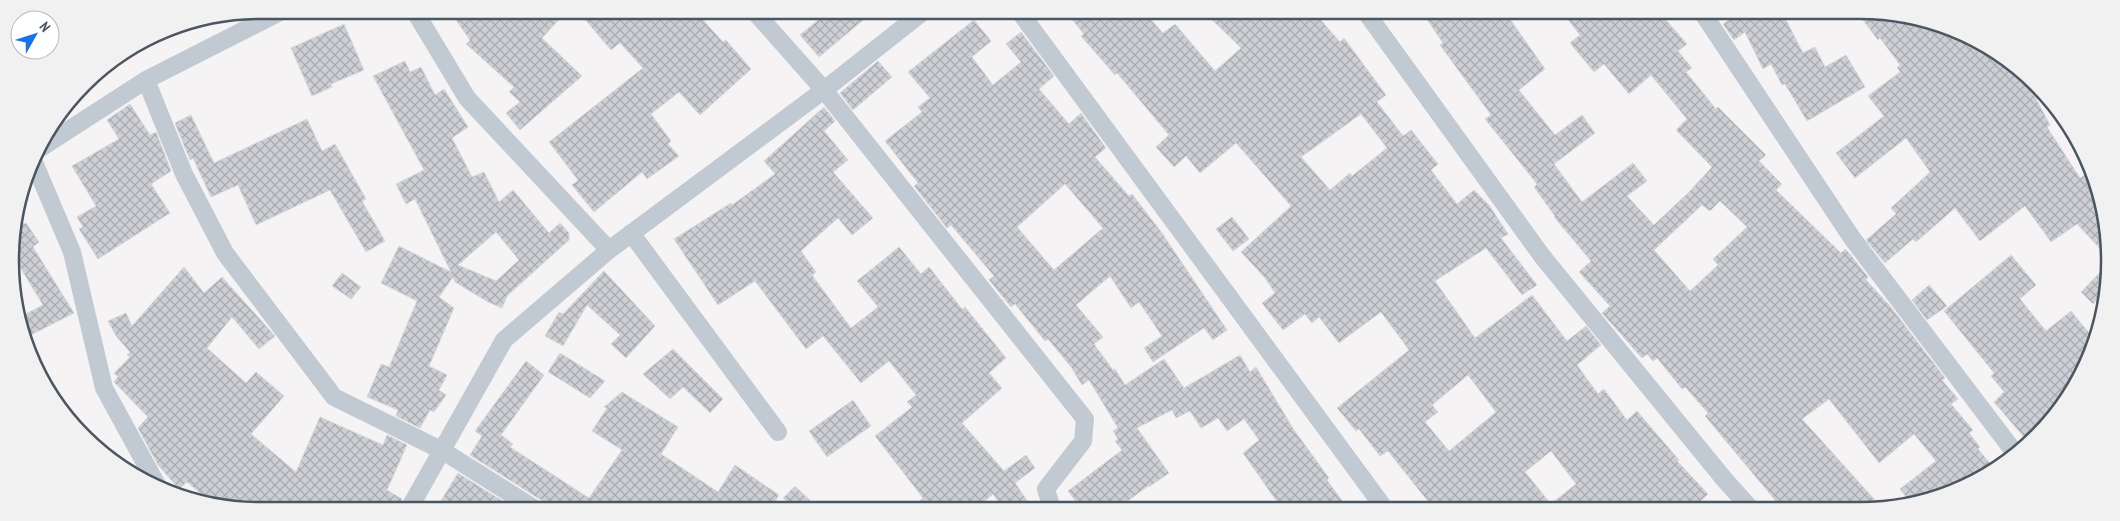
<svg xmlns="http://www.w3.org/2000/svg" width="2120" height="521" font-family="'PT Sans Narrow',sans-serif">
	<defs>
		<pattern id="building-cross-hatch" width="8" height="8" patternUnits="userSpaceOnUse" patternTransform="scale(1.25)"><rect width="8" height="8" fill="#cdcfd5"/><path d="M0 0l8 8M0 8l8-8" fill="none" stroke="#a8abb0"/></pattern>
	</defs>
	<rect width="100%" height="100%" fill="#f5f3f3"/>
	<path fill="url(#building-cross-hatch)" stroke="#d7d9de" fill-rule="evenodd" d="M449 10H568L542 38 582 76 520 130 506 113 520 102 509 92 514 87 466 44 470 40Z
		M577 10 695 11 723 42 726 40 751 69 700 115 679 92 651 114 671 141 668 144 679 156 647 179 642 172 594 212 572 185 578 180 549 142 643 68 620 43 611 50Z
		M829 11H874L819 57 800 35Z
		M1065 11H1143L1163 33 1175 24 1215 71 1241 48 1203 11H1313L1340 42 1344 38 1386 95 1377 102 1403 136 1411 130 1438 164 1431 170 1457 204 1474 190 1489 205 1508 234 1501 238 1537 285 1522 295 1486 248 1435 281 1475 338 1532 295 1567 341 1586 326 1601 345 1577 365 1598 394 1604 389 1627 420 1637 411 1679 460 1677 461 1708 494 1692 509H1434L1388 451 1380 456 1359 429 1356 431 1337 408 1409 350 1381 312 1339 343 1319 317 1312 323 1305 314 1283 330 1262 303 1275 293 1265 278 1241 252 1291 206 1236 143 1200 173 1186 156 1174 167 1156 147 1169 135 1117 73 1115 75 1081 36 1084 34ZM1361 114 1387 148 1352 176 1350 173 1330 190 1301 157ZM1468 375 1496 412 1449 451 1425 422 1438 412 1432 405ZM1551 451 1576 484 1551 504 1525 472Z
		M1422 12H1505L1545 69 1519 90 1555 135 1582 115 1595 133 1554 164 1582 202 1633 163 1647 181 1627 196 1654 225 1689 192 1712 167 1676 130 1687 119 1651 75 1629 94 1604 64 1594 72 1570 43 1580 35 1562 12H1659L1687 44 1678 51 1692 68 1686 72 1716 109 1718 107 1766 155 1759 161 1782 184 1776 190 1841 253 1845 249 1850 254 1868 277 1866 280 1890 306 1945 378 1942 380 1958 399 1951 404 1973 430 1969 433 1980 447 1978 449 1994 468 1970 485 1911 503 1900 489 1936 461 1914 434 1879 463 1829 399 1802 419 1883 509H1766L1775 500 1705 416 1708 413 1685 387 1682 389 1657 358 1653 361 1647 354 1642 358 1602 313 1610 306 1579 272 1591 261 1554 217 1555 216 1534 187 1537 184 1485 119 1491 115 1440 45 1443 43ZM1720 201 1747 227 1713 259 1718 265 1690 291 1654 250 1702 205 1710 211Z
		M1741 12H1782L1803 53 1815 47 1825 67 1846 55 1865 87 1807 121 1785 84 1782 85 1771 64 1763 69 1745 32 1734 40 1723 24Z
		M1857 12H1892L1985 44 2026 80 2050 125 2047 127 2080 178 2090 172 2102 196 2105 254 2077 224 2051 242 2025 206 1980 241 1955 208 1916 242 1913 239 1885 263 1866 240 1896 214 1891 208 1930 172 1906 138 1855 178 1836 153 1884 116 1868 96 1900 72 1897 67 1900 65 1880 38 1878 40Z
		M974 20 991 41 972 57 993 85 1021 62 1006 44 1021 32 1054 76 1039 89 1069 124 1081 113 1106 148 1095 157 1129 196 1132 194 1162 233 1227 330 1213 340 1204 328 1153 362 1144 348 1162 336 1139 302 1131 308 1110 276 1076 305 1103 337 1094 344 1113 370 1115 369 1125 385 1164 359 1184 388 1240 355 1250 372 1256 367 1294 430 1329 478 1327 480 1348 509H1282L1243 453 1259 440 1244 419 1227 431 1218 418 1201 428 1190 411 1176 418 1172 410 1137 428 1169 473 1149 487 1148 486 1117 509H1082L1068 491 1122 450 1115 441 1118 439 1113 431 1118 428 1089 380 1082 385 1071 367 1048 339 1045 341 1015 304 1011 307 989 280 994 276 951 225 947 228 914 186 918 183 885 141 922 112 918 107 930 98 908 72ZM1065 184 1103 228 1054 270 1017 227Z
		M344 24 364 70 331 84 332 87 312 96 291 48Z
		M405 61 410 72 421 67 435 95 444 89 468 127 452 138 472 177 484 172 499 202 513 190 549 233 560 223 569 233V240L507 296 502 308 488 302 455 282 453 277 439 297 454 308 429 366 447 375 439 390 446 395 434 412 430 410 420 428 396 416 398 410 367 397 381 364 389 367 417 301 381 283 399 246 451 272 415 199 406 204 396 184 424 170 373 76ZM496 232 519 260 496 281 458 265Z
		M878 61 892 77 853 110 840 93Z
		M130 104 150 135 156 132 171 171 151 184 170 213 98 259 79 229 83 227 77 217 96 206 72 166 119 139 107 120Z
		M824 107 835 121 824 131 848 160 833 172 873 218 852 235 838 218 801 251 816 272 812 275 851 328 878 307 857 281 899 247 921 274 929 267 962 309 965 307 1006 358 989 373 1002 388 962 423 1004 471 1026 455 1035 468 1015 483 1033 509H1004L993 494 975 509 967 500 956 509H909L923 498 875 436 912 407 907 402 916 395 889 361 861 383 823 336 806 349 755 281 718 305 674 239 731 203 732 205 775 174 764 161Z
		M191 115 214 163 307 119 322 151 335 144 366 199 362 201 385 241 366 252 330 190 256 225 238 185 211 197 193 158 190 160 175 123Z
		M18 216 24 224 26 223 39 242 33 247 74 313 25 338 19 326 18 318 43 305 12 254 11 244Z
		M1232 217 1249 239 1233 251 1216 229Z
		M2011 255 2036 285 2020 299 2046 331 2071 311 2094 339 2084 372 2036 438 2029 443 1994 402 2004 392 1991 376 1994 373 1944 311Z
		M2106 266 2108 289 2093 304 2081 292Z
		M184 267 204 293 222 277 275 336 259 349 232 317 207 348 246 383 256 372 284 396 251 434 296 472 320 417 383 445 387 435 407 445 387 490 402 499 398 509H228L213 504 187 482 179 489 158 465 138 428 148 417 114 382 118 377 114 373 130 357 127 355 130 352 116 336 108 321 126 313 132 326Z
		M604 271 655 326 626 358 611 344 620 335 587 305 563 346 545 336 559 312 563 314Z
		M342 273 361 287 351 299 332 286Z
		M1929 285 1947 306 1927 320 1912 300Z
		M673 349 723 399 710 413 683 387 670 399 643 374Z
		M560 353 605 381 590 398 548 372Z
		M526 361 544 375 501 435 513 444 510 447 589 498 622 450 592 431 607 408 604 407 622 392 678 427 661 454 718 492 735 465 779 495 770 509H546L541 500 470 455 482 436 475 431Z
		M853 400 871 426 827 457 809 431Z
		M458 473 515 509H436Z
		M795 486 819 509H795L783 498Z"/>
	<g fill="none" stroke-linecap="round" stroke-linejoin="round">
		<path stroke="#c1cad2" stroke-width="18" d="M414 10 467 98 609 250
			M754 11 824 90 1085 419 1083 441 1046 489 1052 509
			M1019 11 1385 509
			M1365 11 1542 256 1724 479 1751 509
			M1702 12 1852 238 2015 453
			M146 80 184 174 225 253 334 397 443 451 535 509
			M36 151 146 80 284 10
			M33 160 72 252 104 388 157 485
			M631 233 778 432
			M409 509 504 340 609 250 824 90 924 11"/>
	</g>
	<path d="M0 0H2120V521H0ZM260 19H1860A241 241 0 0 1 2101 260V261A241 241 0 0 1 1860 502H260A241 241 0 0 1 19 261V260A241 241 0 0 1 260 19Z" fill="#f1f1f2" fill-rule="evenodd"/>
	<path fill="none" stroke="#4a5661" stroke-width="2.5" d="M260 19H1860A241 241 0 0 1 2101 260V261A241 241 0 0 1 1860 502H260A241 241 0 0 1 19 261V260A241 241 0 0 1 260 19Z"/>
	<g transform="translate(35 35) rotate(51)"><circle r="24" fill="#ffffff" stroke="#b7bbc0"/>
	<path d="M0-4L9 19L0 12L-9 19Z" fill="#1a73e8"/>
	<text y="-8" font-size="14" font-weight="bold" text-anchor="middle" fill="#4a5661">N</text>
	</g>
</svg>
